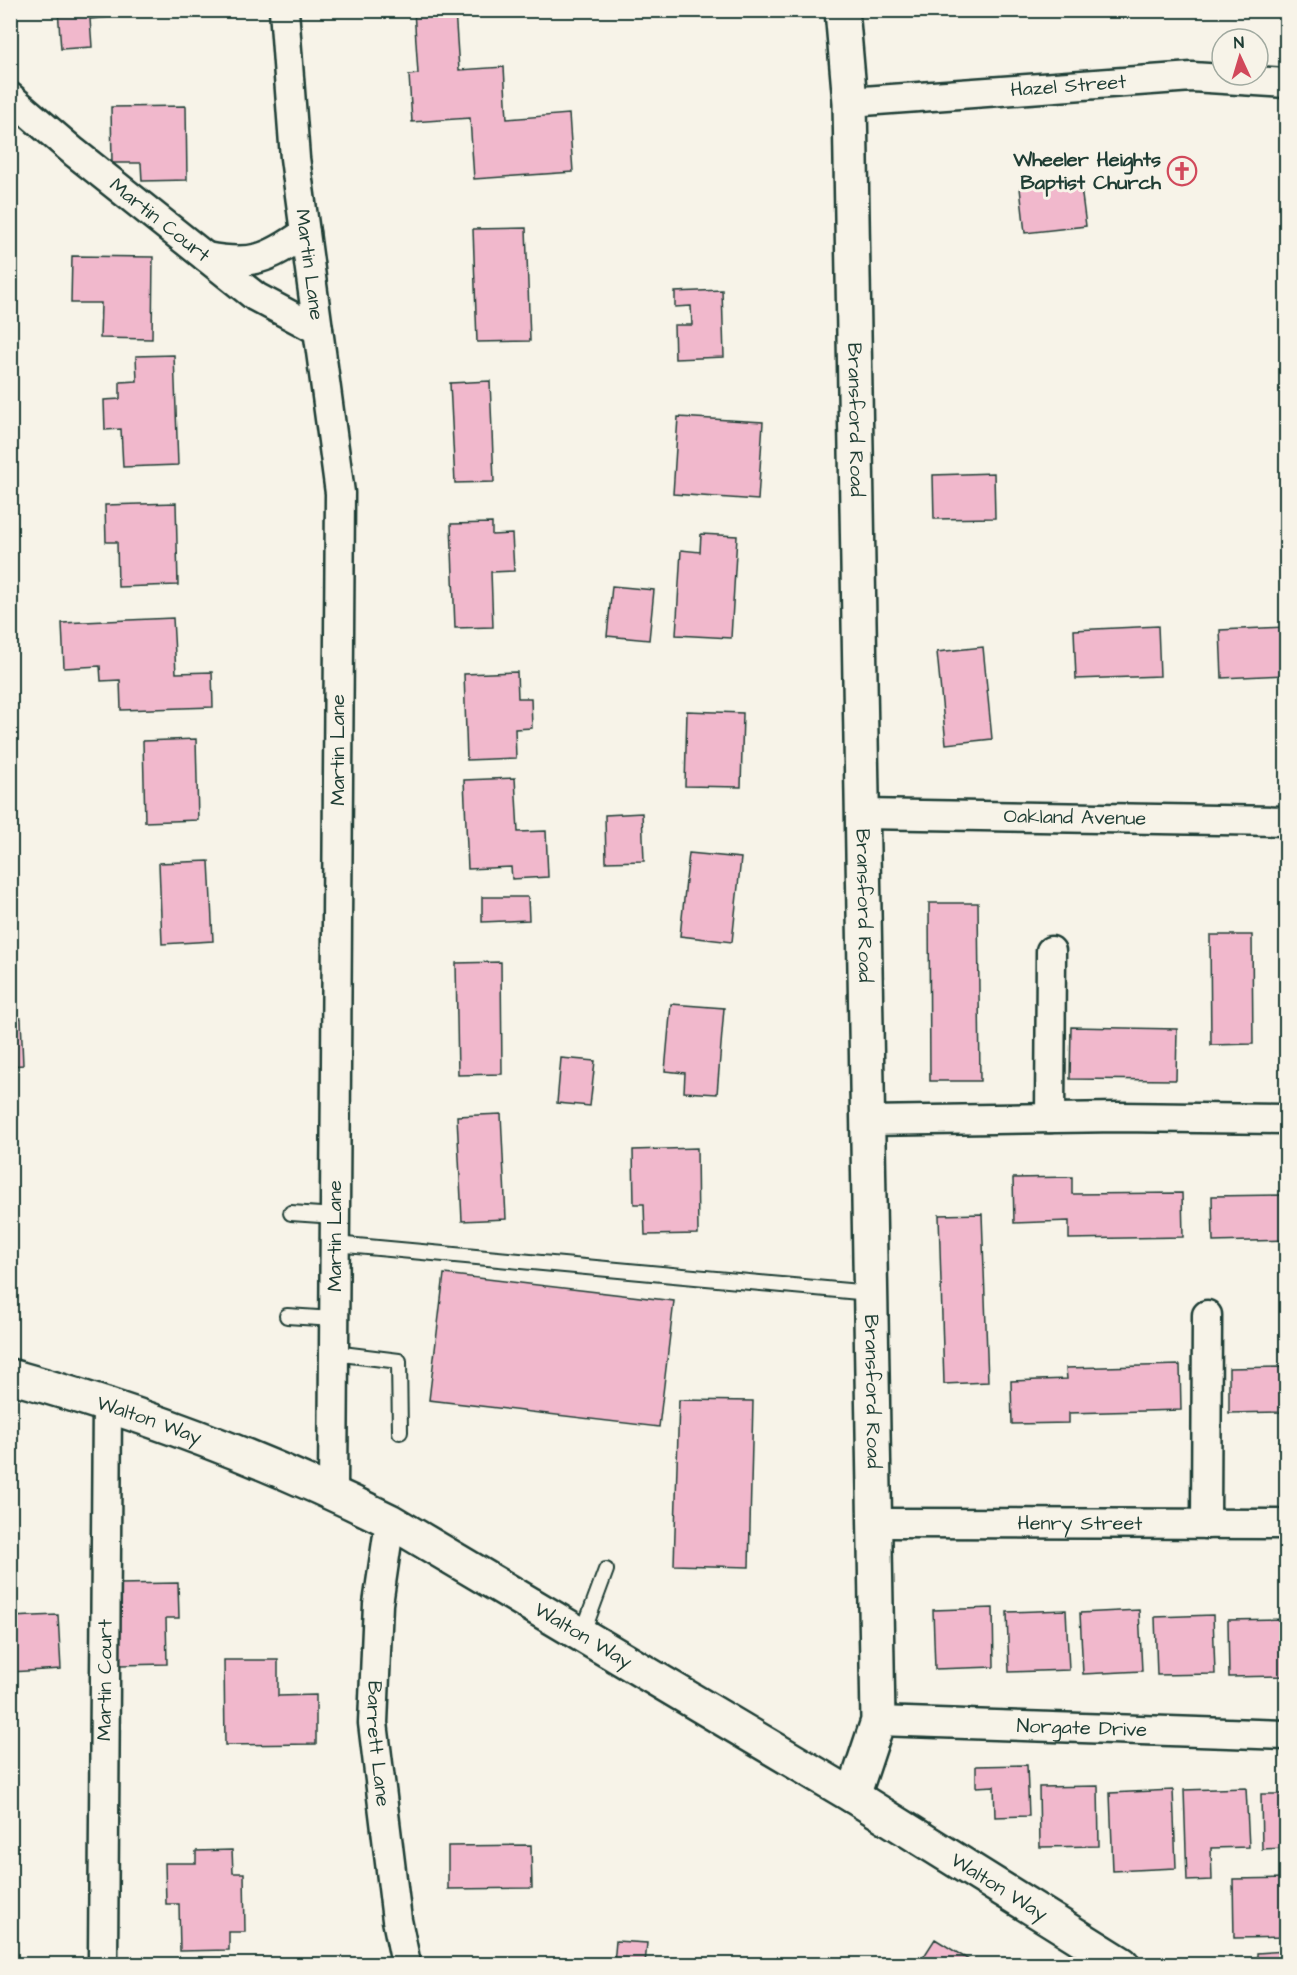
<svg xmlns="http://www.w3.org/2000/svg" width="1297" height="1975" font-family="'Architects Daughter',sans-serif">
	<rect width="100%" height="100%" fill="#f7f3e8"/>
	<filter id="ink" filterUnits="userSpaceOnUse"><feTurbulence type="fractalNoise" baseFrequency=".0167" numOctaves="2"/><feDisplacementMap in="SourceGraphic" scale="12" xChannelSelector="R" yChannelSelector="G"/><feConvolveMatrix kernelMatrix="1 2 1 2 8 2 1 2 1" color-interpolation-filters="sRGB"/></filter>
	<g filter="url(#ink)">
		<path fill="#f1b8cc" stroke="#1f3d34" stroke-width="1.5" d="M58 10H109L110 17 90 19 92 47 61 49Z
			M414 10H455L459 70 504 67 507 119 569 114 573 172 474 179 470 118 412 122 409 75 418 74Z
			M186 106 187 180 142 181 141 163H112L111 107Z
			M1080 180 1086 226 1025 233 1020 188Z
			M526 228 530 341 477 342 473 229Z
			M72 256 153 257 152 339 100 338 101 303H71Z
			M722 290 724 357 675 359 674 325H692L691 306 675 307V292Z
			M174 355 178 465 123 467 121 429 105 430 104 400 120 399V382L137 381 136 356Z
			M490 381 494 482 455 483 450 383Z
			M678 417 763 422 758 500 673 494Z
			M994 473 995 518 934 519 933 475Z
			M176 503 178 585 118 587 117 542H106L105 505Z
			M492 523V535L512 534 514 571 491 572 493 627 455 628 451 524Z
			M701 534 737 536 731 638 676 635 681 550 700 552Z
			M612 586 654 590 649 640 607 636Z
			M173 618 176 673 212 672 213 707 121 710 120 680 101 681 100 666 64 668 62 623Z
			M1158 626 1160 676 1076 679 1074 630Z
			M1286 627V675L1222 678 1220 630Z
			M983 647 992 739 946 744 937 652Z
			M517 672 518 698H531L532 728 515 729 516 758 467 760 464 674Z
			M687 711 743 713 741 787 685 786Z
			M196 739 198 820 145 822 143 741Z
			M515 778 518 832 546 831 548 877 512 879 511 867 468 869 464 780Z
			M642 813 644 861 606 862 605 815Z
			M689 853 741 858 732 942 680 936Z
			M209 861 213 941 162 944 159 863Z
			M1282 889H1286V934H1283Z
			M482 897H528L529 920 482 922Z
			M929 903H978L980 1081H930Z
			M1210 935H1252L1253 1044 1211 1045Z
			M501 962 502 1074 458 1075 456 963Z
			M671 1004 724 1008 717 1094 684 1092 685 1073 665 1071Z
			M10 1018H21L23 1065 10 1066Z
			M1071 1027 1177 1029 1176 1080 1070 1079Z
			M561 1058 595 1061 590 1106 557 1103Z
			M501 1114 506 1219 462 1221 457 1116Z
			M697 1148 698 1234 645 1235 644 1204H634L633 1150Z
			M1072 1177V1194L1182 1193 1183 1237 1069 1239V1221L1014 1223 1013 1178Z
			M1286 1195V1240L1213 1242 1212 1196Z
			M982 1214 988 1382 944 1384 939 1215Z
			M444 1274 674 1301 659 1427 429 1400Z
			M1180 1365 1181 1410 1069 1413V1423L1012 1424 1011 1381 1067 1379 1066 1368Z
			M1282 1367V1412L1229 1413V1368Z
			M679 1400 753 1401 749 1567 674 1565Z
			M178 1583 179 1618H166L167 1664 119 1665 117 1584Z
			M993 1608 994 1667 935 1669 933 1610Z
			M1066 1610 1069 1670 1009 1672 1007 1612Z
			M1139 1610 1142 1671 1083 1674 1080 1613Z
			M58 1615 61 1669 10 1672V1617Z
			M1213 1615 1215 1674 1157 1675 1155 1617Z
			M1286 1619V1676L1229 1677 1228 1620Z
			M224 1660H278V1696L316 1695V1744L225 1745Z
			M1027 1765 1029 1816 995 1817 994 1786 976 1787V1766Z
			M1098 1786 1099 1846 1040 1847 1039 1787Z
			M1246 1788 1249 1847 1211 1848 1212 1880 1187 1881 1184 1790Z
			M1173 1790 1176 1868 1113 1871 1110 1793Z
			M1261 1794H1286V1848L1262 1849Z
			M531 1845 532 1888 448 1889V1846Z
			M232 1850 233 1873H244L245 1932H229V1950L180 1951 179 1904H166L165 1863H196V1851Z
			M1286 1878V1937L1234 1938 1233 1879Z
			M935 1939 969 1960 967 1964H919Z
			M616 1941 647 1943 645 1964H614Z
			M1286 1951V1964H1257V1953Z"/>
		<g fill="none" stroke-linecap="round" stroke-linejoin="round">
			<g stroke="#1f3d34" stroke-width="18">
				<path id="service" d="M291 1213 335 1216
					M335 1244 870 1293
					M287 1316 334 1319
					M334 1353 399 1361 400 1432
					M582 1635 606 1570"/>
			</g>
			<g stroke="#1f3d34" stroke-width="33">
				<g id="minor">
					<path id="s1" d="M284 10 295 158 340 493 333 1492"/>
					<path id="s2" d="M10 97 74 152 256 297 318 330"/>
					<path id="s3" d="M850 102 1192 77 1286 83"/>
					<path d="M206 257C252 266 268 259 305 233"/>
					<path id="s4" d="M863 814 1286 821"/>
					<path d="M1050 1118 1051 951"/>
					<path d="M868 1121 1118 1117 1286 1119"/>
					<path id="s5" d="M390 1521 378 1604 373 1723 397 1920 406 1964"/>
					<path id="s6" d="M873 1523 1286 1524"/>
					<path d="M1206 1524 1207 1315"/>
					<path id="s7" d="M878 1721 1286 1735"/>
					<path id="s8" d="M103 1958 107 1403"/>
				</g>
			</g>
			<g stroke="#1f3d34" stroke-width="38">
				<g id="tertiary">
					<path id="s9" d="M842 10 850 102 878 1721 853 1796"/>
				</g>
			</g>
			<g stroke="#1f3d34" stroke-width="38">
				<g id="secondary">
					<path id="s10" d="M10 1376C140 1412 269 1461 390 1521L853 1796 1122 1964"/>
				</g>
			</g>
			<use href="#service" stroke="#f7f3e8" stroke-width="14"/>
			<use href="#minor" stroke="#f7f3e8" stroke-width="28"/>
			<use href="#tertiary" stroke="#f7f3e8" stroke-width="33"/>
			<use href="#secondary" stroke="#f7f3e8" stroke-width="33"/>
		</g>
	</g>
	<defs>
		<g id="church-ring" transform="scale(1.5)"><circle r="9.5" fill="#f7f3e8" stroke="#d1495b" stroke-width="1.5"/><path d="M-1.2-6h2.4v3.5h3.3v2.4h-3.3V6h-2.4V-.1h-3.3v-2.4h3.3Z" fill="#d1495b"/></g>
	</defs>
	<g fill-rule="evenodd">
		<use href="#church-ring" x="1182" y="171"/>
	</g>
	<g text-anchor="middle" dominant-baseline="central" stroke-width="6" stroke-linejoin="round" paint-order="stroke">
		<g font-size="20" fill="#1f3d34" stroke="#f7f3e8">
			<text stroke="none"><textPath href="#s3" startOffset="219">Hazel Street</textPath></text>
			<text stroke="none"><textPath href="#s2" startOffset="194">Martin Court</textPath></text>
			<text stroke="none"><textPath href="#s1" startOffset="256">Martin Lane</textPath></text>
			<text stroke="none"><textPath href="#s9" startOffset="410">Bransford Road</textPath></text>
			<text transform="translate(338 750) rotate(-90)">Martin Lane</text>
			<text stroke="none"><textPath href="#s4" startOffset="212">Oakland Avenue</textPath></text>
			<text stroke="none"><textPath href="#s9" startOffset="896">Bransford Road</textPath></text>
			<text transform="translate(335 1236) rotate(-90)">Martin Lane</text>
			<text stroke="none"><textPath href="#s9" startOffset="1382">Bransford Road</textPath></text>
			<text stroke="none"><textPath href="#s10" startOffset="146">Walton Way</textPath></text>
			<text stroke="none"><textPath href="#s6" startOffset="207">Henry Street</textPath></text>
			<text stroke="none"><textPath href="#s10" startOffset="632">Walton Way</textPath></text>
			<text stroke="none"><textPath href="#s8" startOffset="278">Martin Court</textPath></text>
			<text stroke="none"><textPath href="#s7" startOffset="204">Norgate Drive</textPath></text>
			<text stroke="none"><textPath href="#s5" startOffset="224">Barrett Lane</textPath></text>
			<text stroke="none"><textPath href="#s10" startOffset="1118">Walton Way</textPath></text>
		</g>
		<g font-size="20" font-weight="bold" fill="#1f3d34" stroke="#f7f3e8" text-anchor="end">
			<text x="1161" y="160">Wheeler Heights<tspan x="1161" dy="23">Baptist Church</tspan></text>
		</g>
	</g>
	<rect width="1297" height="1975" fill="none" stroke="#f7f3e8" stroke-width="36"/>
	<rect x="18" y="18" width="1261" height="1939" fill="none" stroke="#1f3d34" stroke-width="2" filter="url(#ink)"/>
	<g transform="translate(1240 57) rotate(356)"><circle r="28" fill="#f7f3e8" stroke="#a1aaa0" stroke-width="1.5"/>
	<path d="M0-4.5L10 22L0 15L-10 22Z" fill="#d1495b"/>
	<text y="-9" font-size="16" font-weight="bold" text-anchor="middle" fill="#1f3d34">N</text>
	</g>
</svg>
